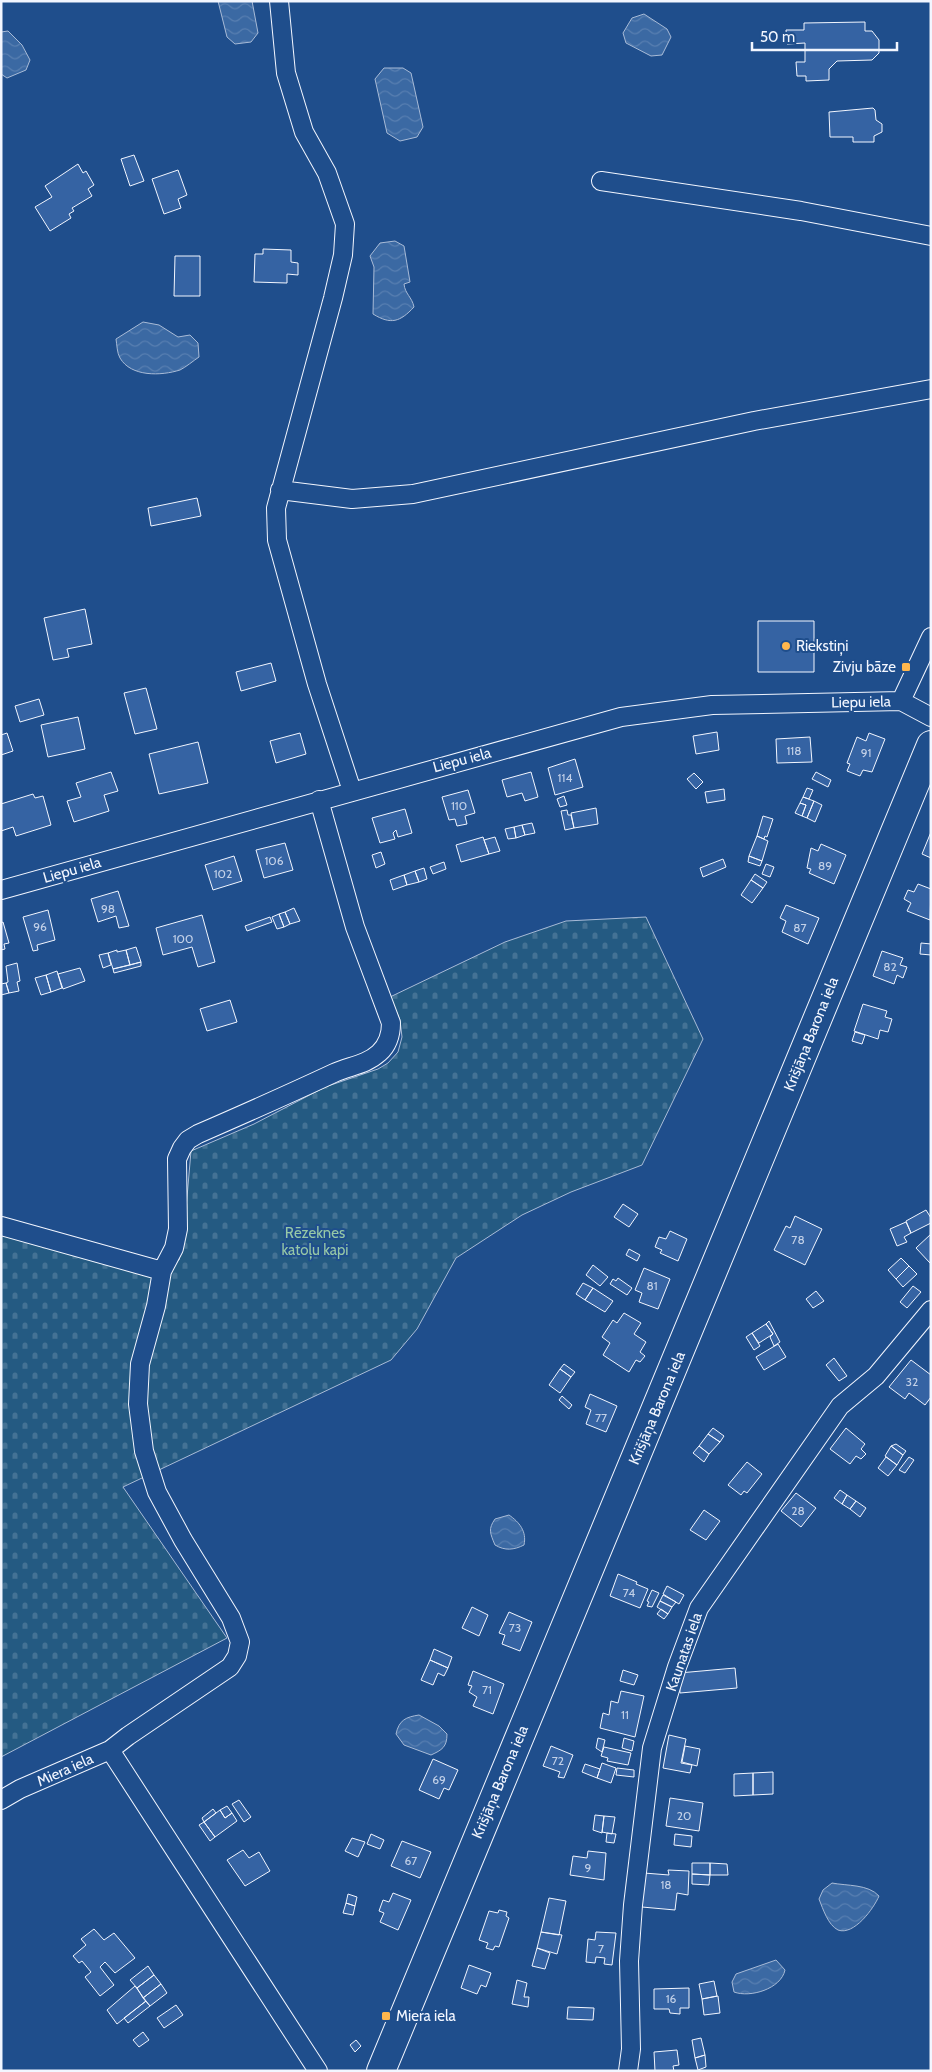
<svg xmlns="http://www.w3.org/2000/svg" width="932" height="2072" font-family="Cabin,sans-serif">
	<defs>
		<pattern id="cemetery-stones" width="16" height="16" patternUnits="userSpaceOnUse" patternTransform="scale(1.25)"><rect width="16" height="16" fill="#245a82"/><path d="M2 7V4a2 2 0 0 1 4 0v3zM10 15v-3a2 2 0 0 1 4 0v3z" fill="#447295"/></pattern>
		<pattern id="water-waves" width="16" height="10" patternUnits="userSpaceOnUse" patternTransform="scale(1.25)"><rect width="16" height="10" fill="#3b69a3"/><path d="M0 5q4-4 8 0t8 0" fill="none" stroke="#587fb1"/></pattern>
	</defs>
	<rect width="100%" height="100%" fill="#1f4e8c"/>
	<path fill="url(#cemetery-stones)" stroke="#a8bbd7" d="M646 917 703 1039 642 1165 571 1192 522 1215 456 1258 417 1329 391 1360 123 1487 227 1638 1 1757V1232L128 1265 179 1260 184 1232 191 1151 254 1124 325 1087 378 1069 388 1063 398 1052 402 1037 400 1020 390 997 505 942 566 921Z"/>
	<path fill="url(#water-waves)" stroke="#a8bbd7" d="M218 1H252L258 33 251 42 235 44 227 37Z
		M644 14 667 29 671 37 662 55 651 56 626 43 623 33 632 18Z
		M8 31 22 45 30 60 26 70 7 78 1 74V32Z
		M384 68H403L411 73 423 127 417 137 400 141 387 133 375 79Z
		M395 241 404 246 410 282 404 284C405 294 412 297 414 307 400 322 391 325 373 314L374 267 370 256 380 243Z
		M143 322 159 325 178 337 190 335 198 343 199 357C193 361 186 367 180 370 161 376 131 377 120 358 117 353 117 345 116 339Z
		M509 1515C519 1522 527 1531 524 1545 514 1550 505 1551 495 1545 490 1533 488 1529 495 1519Z
		M419 1715 439 1726 447 1734C447 1747 442 1750 431 1755L404 1745 396 1734C399 1720 406 1717 419 1715Z
		M832 1883C847 1886 868 1884 879 1896 874 1908 854 1936 838 1930 828 1925 823 1909 819 1899L823 1890Z
		M776 1960 785 1970C781 1989 750 1998 734 1992L732 1982 736 1974Z"/>
	<path fill="#3563a3" stroke="#f2f6ff" d="M865 22V31H872L879 40V53L872 60 837 61 829 69V80L806 81V76H797L796 62H805V43L787 44 786 30H804V23Z
		M873 108 875 110 876 120 882 124V132L874 136V142H853V137H830L829 112Z
		M134 155 144 181 130 186 121 159Z
		M78 164 83 173 86 171 94 185 88 189 92 196 72 208 74 211 69 214 71 218 50 231 35 207 52 197 45 186Z
		M178 170 187 195 178 199 181 208 164 214 152 179Z
		M263 249 291 250V262L298 263V275L287 274V283L254 282 255 254H263Z
		M175 256H200V296H174Z
		M197 498 201 516 151 526 148 508Z
		M85 609 92 644 67 649 69 657 53 660 44 618Z
		M758 621H814V672H758Z
		M271 663 276 681 241 691 236 672Z
		M146 688 157 729 135 734 124 693Z
		M39 699 44 715 20 722 15 706Z
		M78 717 85 749 48 757 41 725Z
		M717 732 719 750 696 754 693 736Z
		M7 733 13 751 1 755V735Z
		M300 733 306 754 276 763 270 741Z
		M869 733 885 739 872 772 863 770 860 776 847 771 850 764 847 763 857 737 866 741Z
		M810 737 812 762 777 763 776 739Z
		M198 742 208 783 159 794 149 754Z
		M575 759 583 787 555 795 548 768Z
		M111 772 118 791 104 795 109 811 74 822 67 801 81 797 76 783Z
		M531 772 538 797 525 801 522 793 507 797 502 780Z
		M816 772 831 780 828 787 812 779Z
		M694 773 703 782 696 789 687 779Z
		M807 788 813 790 809 799 803 797Z
		M724 789 725 800 707 803 705 792Z
		M468 790 475 813 465 816 467 824 457 826 455 819 449 820 442 797Z
		M33 794 35 798 43 796 51 825 16 836 13 827 1 831V804Z
		M564 796 567 805 560 807 557 799Z
		M803 797 814 801 807 818 802 816 806 805 800 803Z
		M814 801 822 805 815 822 807 818Z
		M800 803 806 805 802 816 795 813Z
		M596 808 598 824 574 828 571 813Z
		M405 809 412 833 398 837 396 830 393 833 395 839 380 843 372 818Z
		M567 810 568 815H571L574 828 565 830 561 811Z
		M763 816 773 819 767 837 765 836 764 839 757 836Z
		M532 823 535 833 525 835 522 825Z
		M522 825 525 835 516 838 514 827Z
		M514 827 516 838 508 839 505 829Z
		M931 832V858L922 854Z
		M757 836 768 841 762 861 749 856Z
		M483 837 489 854 461 862 456 845Z
		M495 837 500 851 489 854 484 840Z
		M285 843 293 870 264 878 256 850Z
		M821 844 846 855 834 884 809 873 811 869 807 868 811 848 818 851Z
		M381 852 385 864 376 868 372 855Z
		M234 856 242 881 213 890 205 865Z
		M749 856 762 861 760 866 748 862Z
		M723 859 726 867 703 877 700 868Z
		M444 862 446 869 433 874 430 867Z
		M766 864 774 867 770 877 762 874Z
		M424 868 427 879 419 882 415 871Z
		M415 871 419 882 407 885 404 875Z
		M755 874 767 882 763 888 751 880Z
		M404 875 407 885 393 890 390 880Z
		M751 880 763 888 752 903 741 895Z
		M918 884 931 889 930 920 907 911 911 903 904 899 908 890 914 892Z
		M118 891 129 926 119 928 116 916 98 922 91 899Z
		M786 905 819 918 808 944 782 932 786 921 780 918Z
		M294 908 300 921 290 924 285 912Z
		M48 910 55 940 37 945 38 950 33 951 23 917Z
		M285 912 290 924 284 927 279 914Z
		M279 914 284 927 277 929 272 917Z
		M202 915 215 962 198 967 192 947 163 955 156 928Z
		M270 917 272 922 247 931 245 926Z
		M3 922 9 943 4 944 5 949 1 950V923Z
		M921 943 931 944V955L920 954Z
		M136 947 141 962 130 965 126 950Z
		M117 950V952L126 950 130 965 113 969 108 953Z
		M882 951 903 958 900 965 907 967 903 978 897 975 894 984 873 976Z
		M108 953 111 965 103 968 99 955Z
		M141 962V966L114 973 113 969Z
		M17 963 20 981 17 982 19 991 9 993 6 983 8 982 6 966Z
		M80 968 85 981 63 989 58 974Z
		M57 971 62 988 51 992 46 975Z
		M46 975 51 992 41 995 35 978Z
		M6 983 9 993 1 995V984Z
		M230 1000 237 1022 207 1031 200 1009Z
		M863 1004 887 1011 885 1017 892 1019 888 1032 880 1030 878 1039 854 1031Z
		M855 1032 865 1035 862 1044 852 1041Z
		M623 1204 638 1214 629 1227 614 1217Z
		M926 1210 931 1218V1223L911 1233 906 1221Z
		M795 1216 822 1229 805 1265 774 1250 786 1226 790 1228Z
		M906 1222 911 1233 904 1237 907 1242 897 1246 890 1229Z
		M670 1231 687 1239 678 1261 660 1253 662 1250 655 1247 659 1237 666 1239Z
		M931 1234V1263H930L916 1248Z
		M629 1249 640 1255 637 1261 626 1255Z
		M901 1258 909 1266 896 1279 888 1270Z
		M593 1265 608 1277 600 1286 586 1275Z
		M909 1266 917 1274 903 1287 896 1279Z
		M644 1268 670 1279 658 1309 639 1302 642 1293 635 1290Z
		M618 1278 632 1288 627 1295 610 1284 613 1279 616 1281Z
		M583 1283 593 1288 585 1300 576 1294Z
		M913 1286 921 1292 907 1308 900 1302Z
		M593 1288 613 1301 605 1312 585 1300Z
		M816 1291 824 1301 813 1308 806 1299Z
		M624 1313 641 1323 634 1334 646 1342 640 1352 645 1356 640 1362 636 1360 629 1372 603 1355 610 1343 602 1337 613 1320 617 1323Z
		M769 1321 780 1342 774 1346 770 1337 773 1334 766 1324Z
		M766 1324 773 1334 759 1343 752 1333Z
		M752 1333 760 1346 754 1350 746 1337Z
		M778 1344 786 1357 764 1370 756 1357Z
		M834 1358 847 1376 839 1381 826 1365Z
		M911 1360 931 1375V1397L925 1405 909 1393 905 1399 889 1387Z
		M564 1364 575 1372 571 1377 560 1369Z
		M560 1369 571 1377 560 1393 549 1385Z
		M590 1394 617 1406 606 1432 586 1424 591 1410 585 1407Z
		M562 1396 572 1405 569 1409 559 1400Z
		M713 1428 724 1436 720 1442 708 1434Z
		M846 1428 865 1444 861 1449 866 1454 861 1459 856 1456 850 1464 830 1449Z
		M708 1434 720 1442 709 1454 699 1446Z
		M896 1444 906 1451 903 1455 891 1446Z
		M699 1446 709 1454 704 1462 693 1453Z
		M891 1446 903 1455 897 1465 885 1456Z
		M886 1457 897 1465 888 1476 878 1468Z
		M909 1457 914 1460 905 1473 899 1470Z
		M747 1462 762 1474 747 1493 744 1491 741 1495 728 1485Z
		M840 1490 847 1495 842 1504 834 1498Z
		M796 1493 816 1508 801 1527 781 1511Z
		M847 1495 856 1501 850 1509 842 1504Z
		M856 1501 866 1508 860 1517 850 1509Z
		M704 1510 720 1521 706 1540 690 1530Z
		M618 1574 637 1582 636 1584 648 1589 640 1608 610 1596Z
		M667 1586 684 1595 679 1604 663 1594Z
		M652 1590 659 1593 652 1607 647 1606 649 1602 647 1601Z
		M663 1595 676 1602 672 1607 660 1601Z
		M660 1601 672 1607 668 1614 657 1607Z
		M472 1607 488 1615 479 1636 462 1628Z
		M661 1609 668 1614 664 1619 657 1614Z
		M509 1612 532 1622 520 1651 502 1644 505 1635 499 1633Z
		M434 1649 452 1657 448 1668 430 1660Z
		M430 1660 448 1668 444 1676 438 1673 433 1685 421 1680Z
		M735 1668 737 1688 680 1693 679 1673Z
		M623 1670 638 1675 634 1685 620 1681Z
		M473 1671 504 1684 493 1714 473 1706 477 1697 469 1692 472 1686 468 1685Z
		M621 1691 644 1696 635 1737 600 1728 603 1713 609 1715 611 1701 618 1703Z
		M669 1735 686 1739 681 1763 692 1765 690 1773 663 1768Z
		M598 1738 605 1740 602 1752 596 1748Z
		M624 1738 634 1741 632 1751 622 1748Z
		M551 1746 573 1755 564 1778 558 1777 560 1772 543 1766Z
		M685 1746 700 1749 697 1766 682 1762Z
		M604 1747 631 1753 628 1765 607 1761 608 1758 601 1756Z
		M433 1759 458 1770 449 1790 444 1788 439 1799 419 1790Z
		M602 1763 616 1768 611 1783 597 1778Z
		M585 1764 600 1769 597 1778 582 1772Z
		M617 1768 634 1770V1777L616 1775Z
		M773 1772V1794L753 1795V1773Z
		M753 1773V1795L734 1796V1774Z
		M670 1798 703 1803 699 1831 666 1826Z
		M239 1800 251 1817 244 1822 232 1804Z
		M227 1806 232 1813 225 1818 220 1810Z
		M213 1809 216 1813 204 1822 202 1818Z
		M220 1810 225 1818 232 1813 237 1821 215 1837 204 1822Z
		M595 1815 604 1816 602 1833 593 1830Z
		M604 1816 615 1817 612 1834 602 1832Z
		M204 1822 215 1837 210 1841 199 1825Z
		M607 1833 616 1834 614 1843 606 1842Z
		M371 1834 384 1840 380 1849 367 1844Z
		M675 1834 692 1836 691 1847 674 1845Z
		M352 1838 365 1842 358 1857 345 1851Z
		M402 1841 431 1852 420 1878 391 1866Z
		M243 1850 249 1858 259 1852 270 1871 245 1886 227 1860Z
		M588 1851 606 1853 604 1880 570 1875 573 1856 587 1858Z
		M692 1863H710V1875L692 1874Z
		M710 1863 727 1864 728 1875H710Z
		M668 1870 689 1871 688 1895 677 1893 675 1910 642 1907 644 1873 669 1875Z
		M692 1874 710 1875 709 1885 692 1884Z
		M393 1893 411 1900 398 1930 380 1922 384 1913 379 1911 383 1900 389 1902Z
		M348 1894 357 1897 355 1906 346 1903Z
		M549 1898 566 1901 559 1935 541 1932Z
		M346 1903 355 1906 353 1915 343 1913Z
		M499 1910 507 1912 506 1916 509 1918 499 1947 495 1946 493 1950 486 1948 488 1943 479 1940 489 1911 498 1913Z
		M94 1929 104 1940 114 1933 135 1958 115 1973 105 1962 100 1967 114 1985 100 1996 85 1977 91 1972 82 1961 79 1963 73 1956 86 1945 81 1939Z
		M541 1932 562 1935 557 1954 537 1948Z
		M596 1932 616 1933 612 1965 604 1964 605 1958 596 1957 595 1963 586 1962 588 1939 595 1940Z
		M537 1948 550 1953 545 1969 532 1966Z
		M469 1965 491 1973 486 1987 481 1985 477 1994 461 1988Z
		M148 1966 154 1975 137 1988 130 1980Z
		M154 1975 161 1984 143 1998 137 1988Z
		M517 1980 527 1983 524 1997H529L528 2007 512 2004Z
		M714 1981 717 1996 702 1999 699 1984Z
		M161 1984 167 1993 150 2006 143 1998Z
		M135 1986 146 2001 117 2024 107 2010Z
		M689 1988V2008H680V2014L670 2013 669 2009H654V1989Z
		M718 1996 720 2013 704 2015 702 1999Z
		M146 2001 150 2006 128 2023 124 2018Z
		M176 2005 183 2015 164 2028 157 2018Z
		M568 2007 594 2008 593 2020 567 2019Z
		M143 2032 149 2040 139 2047 133 2040Z
		M701 2038 705 2055 695 2058 692 2040Z
		M356 2040 361 2046 355 2052 350 2045Z
		M677 2050 679 2065 673 2066 674 2071H655L654 2052Z
		M705 2055 706 2067 698 2070 695 2058Z"/>
	<g fill="none" stroke-linecap="round" stroke-linejoin="round">
		<g stroke="#f2f6ff" stroke-width="20">
			<path id="minor" d="M279 1 286 73 304 132 327 173 345 224 343 255 333 298 276 508 277 540 317 684 352 791
				M601 181 801 211 931 236
				M280 490 352 499 413 494 754 421 931 389
				M901 701 931 637
				M1 890 621 717 712 705 901 701 931 717
				M1 1226 162 1271
				M110 1750 128 1736 230 1667 237 1656 240 1642 231 1618 183 1540 157 1492 144 1451 138 1404 140 1364 156 1306 162 1271 174 1248 178 1229 177 1159 182 1148 188 1140 198 1134C244 1114 289 1094 334 1073 349 1066 366 1065 379 1053 388 1045 391 1035 391 1023L355 927 319 800
				M1 1800 20 1789 110 1750 318 2071
				M628 2071 631 2049 629 1961 633 1905 652 1748 677 1667 699 1608 840 1406 876 1376 931 1310"/>
		</g>
		<g stroke="#f2f6ff" stroke-width="30">
			<path id="primary" d="M381 2071 931 745"/>
		</g>
		<use href="#minor" stroke="#1f4e8c" stroke-width="18"/>
		<use href="#primary" stroke="#1f4e8c" stroke-width="28"/>
	</g>
	<g fill="#ffb74d" stroke="#1f4e8c" stroke-width="2">
		<circle cx="786" cy="646" r="5"/>
		<rect x="901" y="662" width="10" height="10" rx="2.5"/>
		<rect x="381" y="2011" width="10" height="10" rx="2.5"/>
	</g>
	<g text-anchor="middle" dominant-baseline="central" stroke-width="4" stroke-linejoin="round" paint-order="stroke">
		<g font-size="12" fill="#c3d1e8">
			<text x="794" y="750">118</text>
			<text x="866" y="752">91</text>
			<text x="565" y="777">114</text>
			<text x="459" y="805">110</text>
			<text x="274" y="860">106</text>
			<text x="825" y="865">89</text>
			<text x="223" y="873">102</text>
			<text x="108" y="908">98</text>
			<text x="40" y="926">96</text>
			<text x="800" y="927">87</text>
			<text x="183" y="938">100</text>
			<text x="890" y="966">82</text>
			<text x="798" y="1239">78</text>
			<text x="652" y="1285">81</text>
			<text x="912" y="1381">32</text>
			<text x="601" y="1417">77</text>
			<text x="798" y="1510">28</text>
			<text x="629" y="1592">74</text>
			<text x="515" y="1627">73</text>
			<text x="487" y="1689">71</text>
			<text x="625" y="1714">11</text>
			<text x="558" y="1760">72</text>
			<text x="439" y="1779">69</text>
			<text x="684" y="1815">20</text>
			<text x="411" y="1860">67</text>
			<text x="588" y="1867">9</text>
			<text x="666" y="1884">18</text>
			<text x="601" y="1948">7</text>
			<text x="671" y="1998">16</text>
		</g>
		<g font-size="15" fill="#f2f6ff" stroke="#1f4e8c" text-anchor="start">
			<text x="796" y="646">Riekstiņi</text>
			<text x="896" y="667" text-anchor="end">Zivju bāze</text>
			<text x="396" y="2016">Miera iela</text>
		</g>
		<g font-size="15" fill="#f2f6ff" stroke="#1f4e8c">
			<text transform="translate(861 702) rotate(-1)">Liepu iela</text>
			<text transform="translate(462 760) rotate(-15)">Liepu iela</text>
			<text transform="translate(72 870) rotate(-16)">Liepu iela</text>
			<text transform="translate(811 1034) rotate(-68)">Krišjāņa Barona iela</text>
			<text transform="translate(657 1408) rotate(-67)">Krišjāņa Barona iela</text>
			<text transform="translate(684 1652) rotate(-71)">Kaunatas iela</text>
			<text transform="translate(65 1770) rotate(-24)">Miera iela</text>
			<text transform="translate(500 1782) rotate(-67)">Krišjāņa Barona iela</text>
		</g>
		<g font-size="15" fill="#97c8a6" stroke="#1f4e8c">
			<text x="315" y="1233">Rēzeknes<tspan x="315" dy="17">katoļu kapi</tspan></text>
		</g>
	</g>
	<rect width="932" height="2072" fill="none" stroke="#f2f6ff" stroke-width="5"/>
	<path d="M752 42v8h145v-8" fill="none" stroke="#f2f6ff" stroke-width="2.5"/>
	<text x="760" y="42" font-size="15" fill="#f2f6ff" stroke="#1f4e8c" stroke-width="4" paint-order="stroke">50 m</text>
</svg>
